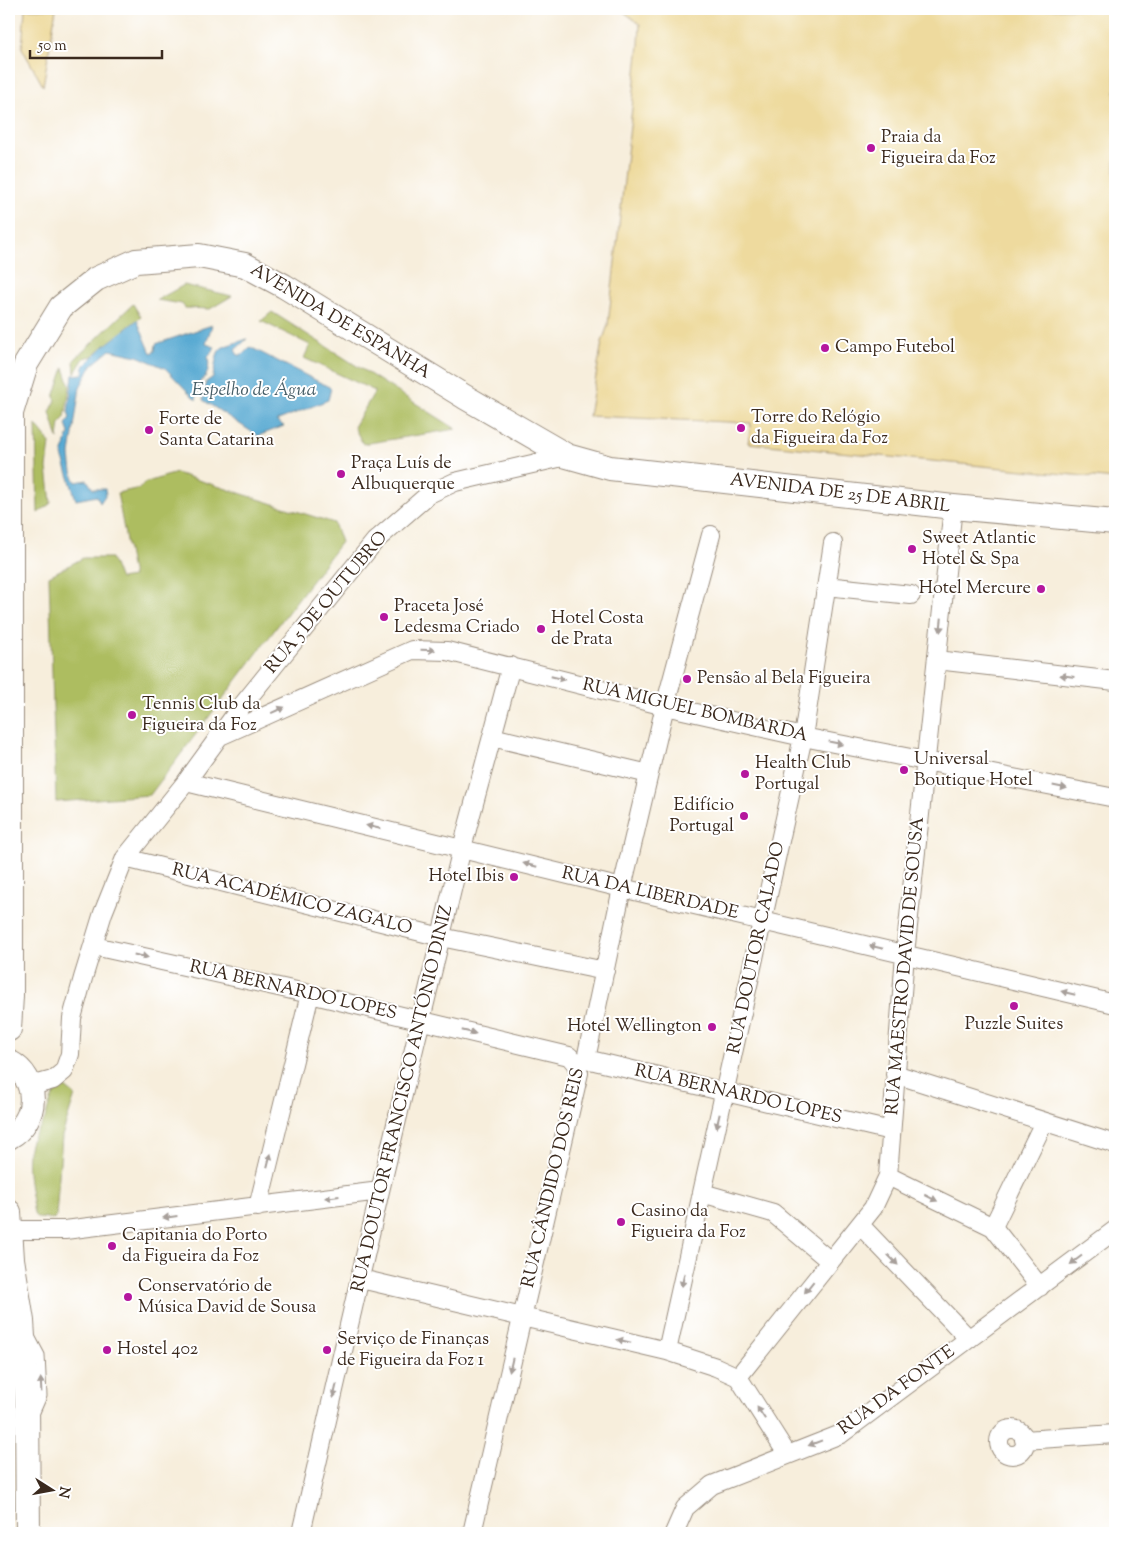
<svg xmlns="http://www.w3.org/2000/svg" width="1124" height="1542" font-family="'Sorts Mill Goudy',serif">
	<rect width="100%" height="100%" fill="#fff"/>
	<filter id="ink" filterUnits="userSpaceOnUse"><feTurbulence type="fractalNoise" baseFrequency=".02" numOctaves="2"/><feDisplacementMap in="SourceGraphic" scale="10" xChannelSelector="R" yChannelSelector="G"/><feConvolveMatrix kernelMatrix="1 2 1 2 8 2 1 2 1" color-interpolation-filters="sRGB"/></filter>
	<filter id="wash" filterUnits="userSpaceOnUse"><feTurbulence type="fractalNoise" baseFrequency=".0096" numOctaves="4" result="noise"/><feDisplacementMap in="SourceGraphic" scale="20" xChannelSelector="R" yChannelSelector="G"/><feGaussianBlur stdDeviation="1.12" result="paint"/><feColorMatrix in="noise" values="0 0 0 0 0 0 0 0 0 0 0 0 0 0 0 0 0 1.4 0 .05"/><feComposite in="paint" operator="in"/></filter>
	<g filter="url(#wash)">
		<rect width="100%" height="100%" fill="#f7eedc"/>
		<path fill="#adbd60" stroke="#74743f" d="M184 285 232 296 210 309 185 308 182 304 157 300Z
			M133 304 141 317 92 356 84 358 75 373 74 360Z
			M272 312 456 429 363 444 354 427 375 391 304 358 310 345 261 321Z
			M64 368 70 386 65 417 60 423 58 439 50 412 56 400 54 397Z
			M36 425 50 443 47 468 51 503 38 513Z
			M176 473 334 523 341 542 150 795 56 802 49 576 83 558H111L120 579 133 577 117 493 140 488 144 483Z
			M64 1086 75 1095 62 1136 56 1216 54 1219 37 1218 34 1214C31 1193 23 1161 31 1141 35 1132 42 1127 45 1118 50 1104 50 1094 64 1086Z"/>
		<path fill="#eeda9e" stroke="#94825e" d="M25 9H56L43 86 22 48Z
			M620 9H1115V479L748 443 751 423 589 416 602 342 608 325 639 45 640 24Z"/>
		<path fill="#56a9d2" stroke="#486a78" d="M137 320 151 353 155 351 156 344 212 325 206 344 215 347 208 357C210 367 208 377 199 383L196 400 165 368 137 356 110 350 92 365 80 387 70 454C71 463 71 474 76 482L87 480 93 489H105L106 494 100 503 97 496 76 500 62 455 69 433 66 425 70 417 68 412 73 375 83 374 84 366 104 346Z
			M247 339 235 350 238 355H242L250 347 331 388 328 400 276 421 284 426 258 436 203 400 206 382 213 377C219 343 215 350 247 339Z"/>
	</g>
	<g filter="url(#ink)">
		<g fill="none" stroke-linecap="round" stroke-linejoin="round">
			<g stroke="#998c7d" stroke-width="11">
				<path id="lane" d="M31 1338 40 1355 42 1396 35 1412"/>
			</g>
			<g stroke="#998c7d" stroke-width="20">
				<path id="street" d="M826 586 911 595
					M937 660 1115 681
					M218 737 412 650 447 651 665 706 803 737 1115 798
					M492 737 649 774
					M186 782 622 888 1115 1004
					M125 858 441 937 605 971
					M94 946 310 994 569 1056 576 1064
					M586 1059 891 1131
					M576 1064 586 1059 622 888 665 706 711 535
					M895 1074 1115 1144
					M31 1086 53 1080 64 1071 70 1054 72 1018 83 978 103 913 125 858 186 782 240 708 375 541 429 494 455 482 567 456
					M888 1176 993 1227 1040 1287
					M702 1193 773 1213 830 1261
					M258 1207 310 994
					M860 1225 969 1339
					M993 1227 1044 1122
					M10 1230H65L380 1191
					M361 1279 667 1351 716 1367 738 1377 787 1454
					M667 1351 803 737 833 543
					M738 1377 873 1208 888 1176 905 954 953 507
					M999 1442a13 13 0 1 1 26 0a13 13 0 1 1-26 0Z
					M1024 1440 1115 1434
					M301 1533 380 1191 462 848 511 666
					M472 1533 579 1073 576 1064
					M674 1533 685 1508 712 1485 841 1434 1115 1230"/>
			</g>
			<g stroke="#998c7d" stroke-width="26">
				<path id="secondary" d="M9 1029 11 996V413L26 364 61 307 96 279 136 261 199 256 245 265 284 286 465 397 567 456 610 468 953 507 1115 522
					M9 1062C40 1078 39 1121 9 1137
					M9 1212 12 1259 22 1321 27 1402 28 1533"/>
			</g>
			<use href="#lane" stroke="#fff" stroke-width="9"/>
			<use href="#street" stroke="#fff" stroke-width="18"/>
			<use href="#secondary" stroke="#fff" stroke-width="24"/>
		</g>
		<defs><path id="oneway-solid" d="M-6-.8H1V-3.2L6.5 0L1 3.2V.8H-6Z" transform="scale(1.25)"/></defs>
		<g fill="#a79f9a">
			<use href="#oneway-solid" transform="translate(941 625) rotate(96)"/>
			<use href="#oneway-solid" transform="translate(428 650) rotate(2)"/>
			<use href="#oneway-solid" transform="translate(1067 676) rotate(-173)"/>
			<use href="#oneway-solid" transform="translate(558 678) rotate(14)"/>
			<use href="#oneway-solid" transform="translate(278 710) rotate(-24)"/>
			<use href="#oneway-solid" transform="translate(836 743) rotate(12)"/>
			<use href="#oneway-solid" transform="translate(1060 787) rotate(11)"/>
			<use href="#oneway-solid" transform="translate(373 827) rotate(-167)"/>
			<use href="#oneway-solid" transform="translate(530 865) rotate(-166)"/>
			<use href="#oneway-solid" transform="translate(876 947) rotate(-167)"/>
			<use href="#oneway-solid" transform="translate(141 956) rotate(12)"/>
			<use href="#oneway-solid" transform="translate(1068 993) rotate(-166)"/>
			<use href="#oneway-solid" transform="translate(469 1032) rotate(14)"/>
			<use href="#oneway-solid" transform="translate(718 1121) rotate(103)"/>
			<use href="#oneway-solid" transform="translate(269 1160) rotate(-76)"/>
			<use href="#oneway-solid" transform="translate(332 1197) rotate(173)"/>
			<use href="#oneway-solid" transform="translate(931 1198) rotate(26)"/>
			<use href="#oneway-solid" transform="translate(170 1217) rotate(173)"/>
			<use href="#oneway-solid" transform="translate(893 1260) rotate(46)"/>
			<use href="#oneway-solid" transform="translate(1076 1260) rotate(143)"/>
			<use href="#oneway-solid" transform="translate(683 1280) rotate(103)"/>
			<use href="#oneway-solid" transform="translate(809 1287) rotate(128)"/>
			<use href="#oneway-solid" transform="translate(624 1341) rotate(-167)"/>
			<use href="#oneway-solid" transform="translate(511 1365) rotate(103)"/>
			<use href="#oneway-solid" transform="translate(41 1385) rotate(-93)"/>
			<use href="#oneway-solid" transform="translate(335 1391) rotate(103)"/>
			<use href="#oneway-solid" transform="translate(761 1413) rotate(-123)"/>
			<use href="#oneway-solid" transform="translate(815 1443) rotate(159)"/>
		</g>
	</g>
	<g fill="#b5179e" stroke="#fff" stroke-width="2">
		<circle cx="871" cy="148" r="5"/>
		<circle cx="825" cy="348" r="5"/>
		<circle cx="741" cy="428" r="5"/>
		<circle cx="149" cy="430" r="5"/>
		<circle cx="341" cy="474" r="5"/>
		<circle cx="912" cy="549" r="5"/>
		<circle cx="1041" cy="589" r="5"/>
		<circle cx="384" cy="617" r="5"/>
		<circle cx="541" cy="629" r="5"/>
		<circle cx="687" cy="679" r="5"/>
		<circle cx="132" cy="715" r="5"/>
		<circle cx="904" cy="770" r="5"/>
		<circle cx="745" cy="774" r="5"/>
		<circle cx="744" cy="816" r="5"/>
		<circle cx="514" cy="877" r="5"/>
		<circle cx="1014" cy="1006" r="5"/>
		<circle cx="712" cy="1027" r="5"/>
		<circle cx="621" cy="1222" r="5"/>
		<circle cx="112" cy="1246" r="5"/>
		<circle cx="128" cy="1297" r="5"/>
		<circle cx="107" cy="1350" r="5"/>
		<circle cx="327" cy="1350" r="5"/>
	</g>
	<g text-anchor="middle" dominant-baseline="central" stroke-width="4" stroke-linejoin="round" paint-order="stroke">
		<g font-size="18" fill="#3b2a1e" stroke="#fff" text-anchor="start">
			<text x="881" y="138">Praia da<tspan x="881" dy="21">Figueira da Foz</tspan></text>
			<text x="835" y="348">Campo Futebol</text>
			<text x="751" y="418">Torre do Relógio<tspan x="751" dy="21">da Figueira da Foz</tspan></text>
			<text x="159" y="420">Forte de<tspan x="159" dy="21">Santa Catarina</tspan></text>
			<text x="351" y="464">Praça Luís de<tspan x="351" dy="21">Albuquerque</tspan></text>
			<text x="922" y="539">Sweet Atlantic<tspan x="922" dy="21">Hotel &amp; Spa</tspan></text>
			<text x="1031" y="589" text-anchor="end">Hotel Mercure</text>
			<text x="394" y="607">Praceta José<tspan x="394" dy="21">Ledesma Criado</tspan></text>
			<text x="551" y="619">Hotel Costa<tspan x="551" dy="21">de Prata</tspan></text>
			<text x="697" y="679">Pensão al Bela Figueira</text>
			<text x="142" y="705">Tennis Club da<tspan x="142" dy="21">Figueira da Foz</tspan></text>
			<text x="914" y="760">Universal<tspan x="914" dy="21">Boutique Hotel</tspan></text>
			<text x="755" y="764">Health Club<tspan x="755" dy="21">Portugal</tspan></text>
			<text x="734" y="806" text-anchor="end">Edifício<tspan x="734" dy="21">Portugal</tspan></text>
			<text x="504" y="877" text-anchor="end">Hotel Ibis</text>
			<text x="1014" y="1025" text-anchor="middle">Puzzle Suites</text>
			<text x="702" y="1027" text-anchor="end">Hotel Wellington</text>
			<text x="631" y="1212">Casino da<tspan x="631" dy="21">Figueira da Foz</tspan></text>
			<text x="122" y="1236">Capitania do Porto<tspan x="122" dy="21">da Figueira da Foz</tspan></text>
			<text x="138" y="1287">Conservatório de<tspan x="138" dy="21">Música David de Sousa</tspan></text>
			<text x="337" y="1340">Serviço de Finanças<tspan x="337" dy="21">de Figueira da Foz 1</tspan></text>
			<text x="117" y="1350">Hostel 402</text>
		</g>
		<g font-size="18" fill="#3b2a1e" stroke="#fff">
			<text transform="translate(340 322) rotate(31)">AVENIDA DE ESPANHA</text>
			<text transform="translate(840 494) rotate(7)">AVENIDA DE 25 DE ABRIL</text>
			<text transform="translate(327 603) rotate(-50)">RUA 5 DE OUTUBRO</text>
			<text transform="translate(695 711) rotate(13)">RUA MIGUEL BOMBARDA</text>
			<text transform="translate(650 894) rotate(13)">RUA DA LIBERDADE</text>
			<text transform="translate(292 900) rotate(14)">RUA ACADÉMICO ZAGALO</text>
			<text transform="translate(757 948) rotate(-78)">RUA DOUTOR CALADO</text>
			<text transform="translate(906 966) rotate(-85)">RUA MAESTRO DAVID DE SOUSA</text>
			<text transform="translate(293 991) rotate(13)">RUA BERNARDO LOPES</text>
			<text transform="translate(738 1095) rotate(13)">RUA BERNARDO LOPES</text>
			<text transform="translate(403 1099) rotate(-77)">RUA DOUTOR FRANCISCO ANTÓNIO DINIZ</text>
			<text transform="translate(554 1178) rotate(-77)">RUA CÂNDIDO DOS REIS</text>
			<text transform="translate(897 1391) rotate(-36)">RUA DA FONTE</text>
		</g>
		<g font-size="19" font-style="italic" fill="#465d66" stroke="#fff">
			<text x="254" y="390">Espelho de Água</text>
		</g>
	</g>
	<rect width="1124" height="1542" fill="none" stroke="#fff" stroke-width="30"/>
	<g transform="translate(52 1490) rotate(101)" stroke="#ffffff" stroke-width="4" paint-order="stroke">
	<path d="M0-4L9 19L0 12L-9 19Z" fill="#3b2a1e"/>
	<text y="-8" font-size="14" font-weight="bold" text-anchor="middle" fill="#3b2a1e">N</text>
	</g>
	<path d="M30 50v8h132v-8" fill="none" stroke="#3b2a1e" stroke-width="2.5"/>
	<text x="38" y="50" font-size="15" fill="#3b2a1e" stroke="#ffffff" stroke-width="4" paint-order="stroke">50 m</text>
</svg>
